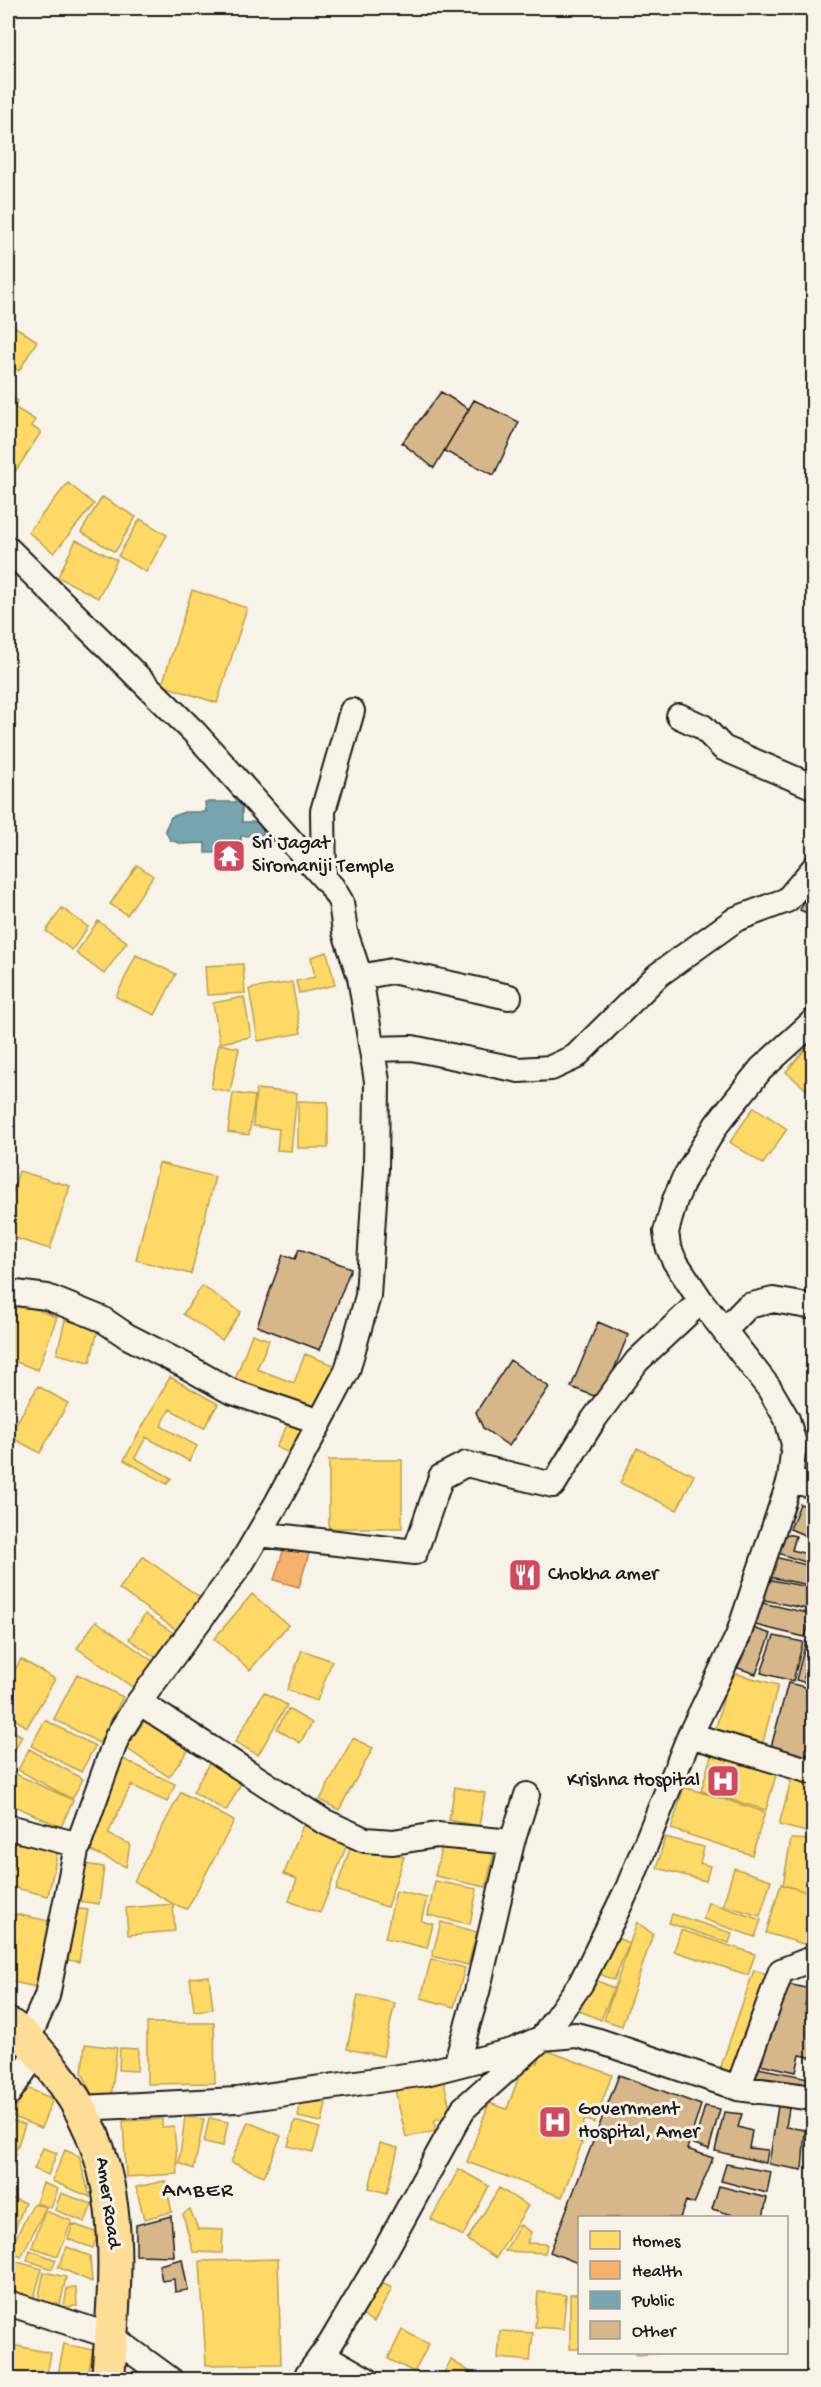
<svg xmlns="http://www.w3.org/2000/svg" width="821" height="2387" font-family="'Gochi Hand',sans-serif">
	<rect width="100%" height="100%" fill="#f7f3e8"/>
	<filter id="ink" filterUnits="userSpaceOnUse"><feTurbulence type="fractalNoise" baseFrequency=".0167" numOctaves="2"/><feDisplacementMap in="SourceGraphic" scale="12" xChannelSelector="R" yChannelSelector="G"/><feConvolveMatrix kernelMatrix="1 2 1 2 8 2 1 2 1" color-interpolation-filters="sRGB"/></filter>
	<g filter="url(#ink)">
		<path fill="#ffd966" stroke="#bba050" stroke-width="1.5" d="M8 322 37 341 19 371 8 364Z
			M8 394 18 401 14 407 35 420 31 426 41 432 8 483Z
			M68 483 94 504 54 553 28 532Z
			M102 497 136 517 115 552 81 532Z
			M140 519 167 535 146 572 118 556Z
			M76 540 117 560 98 598 58 577Z
			M192 590 247 608 217 703 162 685Z
			M137 865 153 876 127 915 110 904Z
			M62 908 88 927 72 950 46 931Z
			M98 921 127 942 104 974 76 953Z
			M327 952 335 985 299 993 296 981 315 977 311 957Z
			M136 955 176 974 155 1015 116 997Z
			M243 964 245 993 207 995 205 966Z
			M292 982 301 1033 258 1041 249 989Z
			M244 997 251 1037 220 1043 213 1003Z
			M813 1040 814 1083 807 1090 786 1072Z
			M219 1044 239 1048 230 1092 211 1088Z
			M256 1089 297 1093 291 1151 277 1150 279 1129 253 1126Z
			M233 1093 255 1096 249 1135 228 1132Z
			M298 1101 328 1102V1148H298Z
			M754 1107 787 1129 763 1164 730 1142Z
			M159 1163 215 1177 191 1274 136 1260Z
			M19 1171 70 1186 50 1249 8 1236V1207Z
			M202 1286 241 1312 222 1340 183 1314Z
			M8 1299 57 1317 38 1370 8 1359Z
			M65 1320 98 1329 90 1362 57 1354Z
			M252 1334 269 1340 257 1369 294 1383 305 1354 339 1367 319 1418 233 1385Z
			M170 1377 218 1404 204 1428 170 1409 161 1426 197 1446 189 1461 146 1437 135 1458 171 1478 167 1484 124 1460Z
			M38 1386 68 1403 40 1453 9 1436Z
			M291 1418 304 1425 289 1453 276 1447Z
			M637 1448 694 1475 677 1510 620 1483Z
			M329 1460H402V1528H329Z
			M143 1557 201 1598 178 1631 119 1589Z
			M252 1594 288 1625 250 1670 214 1639Z
			M145 1614 175 1634 158 1659 129 1639Z
			M96 1621 154 1662 135 1689 77 1648Z
			M302 1650 332 1661 317 1701 287 1690Z
			M21 1659 55 1679 27 1727 8 1715V1682Z
			M730 1672 778 1685 760 1753 713 1740Z
			M77 1674 123 1697 99 1743 54 1719Z
			M264 1692 287 1705 258 1755 235 1742Z
			M288 1709 312 1723 300 1743 277 1729Z
			M149 1714 192 1745 169 1777 126 1748Z
			M45 1720 95 1746 81 1772 31 1746Z
			M8 1728 22 1736 8 1764Z
			M353 1738 373 1748 339 1810 320 1800Z
			M29 1749 83 1779 72 1799 18 1770Z
			M713 1749 778 1768 766 1810 701 1791Z
			M121 1758 175 1784 167 1802 131 1785 108 1834 130 1844 126 1867 80 1846Z
			M211 1760 244 1778 226 1811 193 1792Z
			M11 1772 73 1800 61 1827 8 1803V1781Z
			M792 1777 814 1783V1834L779 1825Z
			M455 1787 485 1793 479 1826 449 1820Z
			M684 1787 765 1812 752 1855 671 1829Z
			M181 1792 234 1821 187 1909 173 1904 134 1881Z
			M305 1820 350 1837 320 1913 289 1901 297 1879 284 1874Z
			M8 1829 60 1841 48 1896 8 1886Z
			M665 1837 704 1847 700 1863 710 1866 706 1881 657 1868Z
			M443 1839 495 1848 486 1887 435 1876Z
			M791 1839 814 1840 811 1877 814 1878V1894L783 1885Z
			M353 1840 404 1857 387 1907 336 1890Z
			M78 1863 104 1867 99 1904 72 1900Z
			M734 1868 771 1880 760 1916 723 1905Z
			M435 1881 477 1889 470 1924 428 1915Z
			M781 1884 814 1894V1947L766 1933Z
			M396 1891 427 1898 421 1921 433 1924 427 1948 385 1938Z
			M708 1902 761 1920 755 1937 703 1919Z
			M173 1904 175 1931 128 1935 126 1908Z
			M72 1908 88 1910 79 1962 62 1959Z
			M15 1914 50 1921 36 1987 8 1981V1952Z
			M672 1914 732 1933 729 1943 669 1923Z
			M441 1922 477 1932 468 1965 432 1956Z
			M637 1922 653 1934 622 2026 604 2020Z
			M681 1930 755 1954 748 1975 674 1951Z
			M610 1935 629 1943 614 1980 595 1972Z
			M431 1959 465 1968 454 2007 421 1998Z
			M754 1970 768 1975 732 2080 718 2075Z
			M209 1976 213 2009 194 2011 190 1978Z
			M593 1979 614 1988 601 2020 580 2011Z
			M358 1995 395 2003 383 2056 347 2049Z
			M147 2023H214L215 2083 147 2084Z
			M85 2044 117 2048 111 2098 93 2097 82 2072Z
			M120 2048 138 2049 137 2071 119 2070Z
			M543 2049 612 2075 594 2123 585 2119 577 2141 582 2143 562 2197 467 2162 489 2103 507 2109 526 2058 538 2063Z
			M443 2079 452 2116 434 2120 436 2131 406 2137 395 2090Z
			M25 2087 53 2099 41 2128 13 2117Z
			M301 2098 326 2103 322 2122 298 2117Z
			M185 2117 204 2119 194 2169 179 2163Z
			M209 2118 228 2122 223 2146 204 2142Z
			M8 2119 25 2125 16 2150 8 2147Z
			M162 2119V2127L174 2126 178 2174 126 2177 123 2121Z
			M295 2121 320 2128 313 2152 288 2146Z
			M248 2122 281 2136 264 2176 231 2162Z
			M380 2143 398 2148 387 2193 369 2188Z
			M43 2148 57 2153 48 2175 34 2169Z
			M8 2150 16 2153 8 2182Z
			M65 2150 79 2156 90 2197 52 2181Z
			M459 2169 489 2186 463 2236 431 2219Z
			M165 2181 172 2212 144 2219 136 2187Z
			M43 2183 58 2189 51 2208 36 2203Z
			M499 2188 528 2206 496 2258 467 2240Z
			M61 2193 92 2204 85 2222 55 2210Z
			M9 2197 25 2203 8 2248V2202Z
			M33 2204 46 2207 21 2257 9 2251Z
			M190 2209 198 2229 223 2230 222 2253 193 2252 183 2214Z
			M45 2211 72 2221 58 2256 32 2247Z
			M73 2224 98 2233 93 2248 68 2239Z
			M520 2225 531 2232 527 2243 547 2244 545 2253 505 2251Z
			M67 2247 90 2256 92 2282 58 2267Z
			M30 2250 56 2260 52 2269 27 2260Z
			M278 2259 281 2364 206 2365 200 2261Z
			M11 2260 42 2269 33 2301 8 2294V2271Z
			M44 2272 66 2277 60 2305 38 2300Z
			M372 2278 392 2288 374 2322 356 2312Z
			M67 2288H76L77 2306 64 2307Z
			M538 2292 566 2295 563 2329 535 2327Z
			M570 2294H580V2349H570Z
			M402 2330 429 2344 414 2372 388 2359Z
			M500 2331 533 2333 530 2361 498 2358Z
			M8 2344 51 2353 46 2380H8Z
			M64 2344 93 2350 87 2380H57Z
			M635 2352H663V2353L636 2355Z
			M451 2360 472 2373 469 2380H440Z
			M324 2362 353 2380H313Z"/>
		<path fill="#f6b26b" stroke="#b58553" stroke-width="1.5" d="M286 1542 310 1550 299 1587 274 1580Z"/>
		<path fill="#76a5af" stroke="#5b7c83" stroke-width="1.5" d="M205 802H242V822H263V835L241 836V852L205 853V843L182 844 170 840 165 830 171 817 184 812H206Z"/>
		<path fill="#d7b78a" stroke="#1c1c1c" stroke-width="1.5" d="M441 392 469 409 434 468 402 443Z
			M474 400 519 422 494 475 444 451Z
			M814 879V916L800 910Z
			M299 1249 351 1268 320 1350 257 1326 283 1255 295 1259Z
			M598 1322 628 1335 602 1399 571 1387Z
			M510 1360 549 1387 509 1446 483 1428 476 1412Z
			M800 1504 814 1508V1539L790 1529Z
			M786 1534 796 1536 792 1550 814 1556V1565L778 1553Z
			M775 1557 814 1567V1586L769 1577Z
			M766 1579 814 1588 812 1610 760 1599Z
			M758 1602 812 1614 805 1637 751 1624Z
			M750 1627 771 1634 756 1674 735 1667Z
			M774 1636 803 1642 793 1681 761 1673Z
			M806 1642 814 1644V1660L809 1658 804 1678 814 1681V1685L796 1680Z
			M788 1683 814 1689V1731L805 1761 770 1751Z
			M814 1731V1763L805 1761Z
			M788 1984 810 1989 805 2005 814 2007V2058L800 2055 796 2072 760 2064Z
			M758 2068 814 2079V2092L751 2084Z
			M619 2075 701 2105 687 2149 713 2158 694 2204 686 2201 680 2218H580V2264L550 2252Z
			M705 2106 720 2109 709 2149 694 2144Z
			M778 2106 789 2108 786 2127 805 2130 802 2170 769 2164Z
			M724 2112 742 2114 738 2127 752 2131 749 2148 768 2150 766 2163 715 2151Z
			M726 2164 771 2172 767 2193 721 2181Z
			M719 2186 767 2198 763 2218H743L712 2209Z
			M171 2216 174 2256 136 2255V2225Z
			M182 2259 188 2290 175 2292 174 2279 162 2281 159 2265Z"/>
		<g fill="none" stroke-linecap="round" stroke-linejoin="round">
			<g stroke="#1c1c1c" stroke-width="28">
				<path id="minor" d="M8 549 195 733 332 887 341 902 345 932 360 977 377 1081 376 1169 368 1296 347 1371 277 1503 241 1564 139 1702 117 1737 76 1851 47 1996 28 2039
					M679 716 703 727 723 748 814 787
					M324 878 323 811 352 711
					M360 977 392 971 509 997
					M372 1049 412 1048 519 1070 551 1068 575 1057 658 975 736 919 787 900 814 868
					M8 1292 47 1297 102 1319 127 1336 184 1365 230 1391 320 1422
					M725 1330 748 1306 773 1300 814 1307
					M790 1480 814 1486
					M259 1534 415 1552 441 1477 466 1464 553 1485 594 1419 637 1361 701 1301
					M139 1702 323 1821 365 1840 393 1842 437 1835 512 1842
					M690 1735 814 1772
					M8 1827 79 1845
					M456 2065 477 1992 512 1842 527 1795
					M738 2088 781 1971 814 1958
					M8 2094 38 2050
					M82 2108 237 2100 426 2073 512 2051 542 2038 576 2035 599 2041 738 2088 814 2098
					M8 2303 111 2336 171 2380
					M323 2355 367 2380
					M304 2380 331 2343 379 2262 463 2109 542 2038 581 1983 628 1888 690 1735 738 1636 790 1480 794 1444 787 1419 769 1388 701 1301 674 1260 668 1246 666 1232 675 1200 684 1179 717 1124 761 1069 814 1021"/>
			</g>
			<g stroke="#1c1c1c" stroke-width="36">
				<path id="major" d="M8 2024C26 2035 39 2052 53 2069 130 2163 116 2266 108 2380"/>
			</g>
			<use href="#minor" stroke="#f7f3e8" stroke-width="24"/>
			<use href="#major" stroke="#fedd96" stroke-width="32"/>
		</g>
	</g>
	<defs>
		<g id="temple-square" transform="scale(1.725)"><rect x="-9" y="-9" width="18" height="18" rx="4" fill="#d1495b" stroke="#f7f3e8"/><path d="M0-6L5-2H3V0L6.5 2.5H4V6H1.5V3h-3V6H-4V2.5H-6.5L-3 0V-2H-5Z" fill="#fff"/></g>
		<g id="restaurant-square" transform="scale(1.725)"><rect x="-9" y="-9" width="18" height="18" rx="4" fill="#d1495b" stroke="#f7f3e8"/><path d="M-5-6h1v4h1v-4h1v4h1v-4h1v5L-1.5 .5V6h-2V.5L-5-1ZM5-6V6H3V1.5H1.5Q1.5-4 5-6Z" fill="#fff"/></g>
		<g id="hospital-square" transform="scale(1.725)"><rect x="-9" y="-9" width="18" height="18" rx="4" fill="#d1495b" stroke="#f7f3e8"/><path d="M-5-5h3v3.5h4V-5h3V5h-3V1.5h-4V5h-3Z" fill="#fff"/></g>
	</defs>
	<g fill-rule="evenodd">
		<use href="#temple-square" x="229" y="856"/>
		<use href="#restaurant-square" x="525" y="1575"/>
		<use href="#hospital-square" x="723" y="1781"/>
		<use href="#hospital-square" x="555" y="2122"/>
	</g>
	<g text-anchor="middle" dominant-baseline="central" stroke-width="6" stroke-linejoin="round" paint-order="stroke">
		<g font-size="20" fill="#1c1c1c" stroke="#f7f3e8" text-anchor="start">
			<text x="252" y="844">Sri Jagat<tspan x="252" dy="23">Siromaniji Temple</tspan></text>
			<text x="548" y="1575">Chokha amer</text>
			<text x="700" y="1781" text-anchor="end">Krishna Hospital</text>
			<text x="578" y="2110">Government<tspan x="578" dy="23">Hospital, Amer</tspan></text>
		</g>
		<g font-size="20" fill="#1c1c1c" stroke="#f7f3e8">
			<text transform="translate(107 2203) rotate(82)">Amer Road</text>
		</g>
		<g font-size="22" letter-spacing="1.5" fill="#1c1c1c" stroke="#f7f3e8">
			<text x="198" y="2192">AMBER</text>
		</g>
	</g>
	<rect width="821" height="2387" fill="none" stroke="#f7f3e8" stroke-width="30"/>
	<rect x="15" y="15" width="791" height="2357" fill="none" stroke="#1c1c1c" stroke-width="2" filter="url(#ink)"/>
	<rect x="578" y="2216" width="210" height="138" fill="#f7f3e8" stroke="#9f9d96" stroke-width="1.5"/>
	<rect x="590" y="2231" width="30" height="18" fill="#ffd966" stroke="#9f9d96" stroke-width="1.5"/>
	<text x="632" y="2246" font-size="18" fill="#1c1c1c">Homes</text>
	<rect x="590" y="2261" width="30" height="18" fill="#f6b26b" stroke="#9f9d96" stroke-width="1.5"/>
	<text x="632" y="2276" font-size="18" fill="#1c1c1c">Health</text>
	<rect x="590" y="2291" width="30" height="18" fill="#76a5af" stroke="#9f9d96" stroke-width="1.5"/>
	<text x="632" y="2306" font-size="18" fill="#1c1c1c">Public</text>
	<rect x="590" y="2321" width="30" height="18" fill="#d7b78a" stroke="#9f9d96" stroke-width="1.5"/>
	<text x="632" y="2336" font-size="18" fill="#1c1c1c">Other</text>
</svg>
